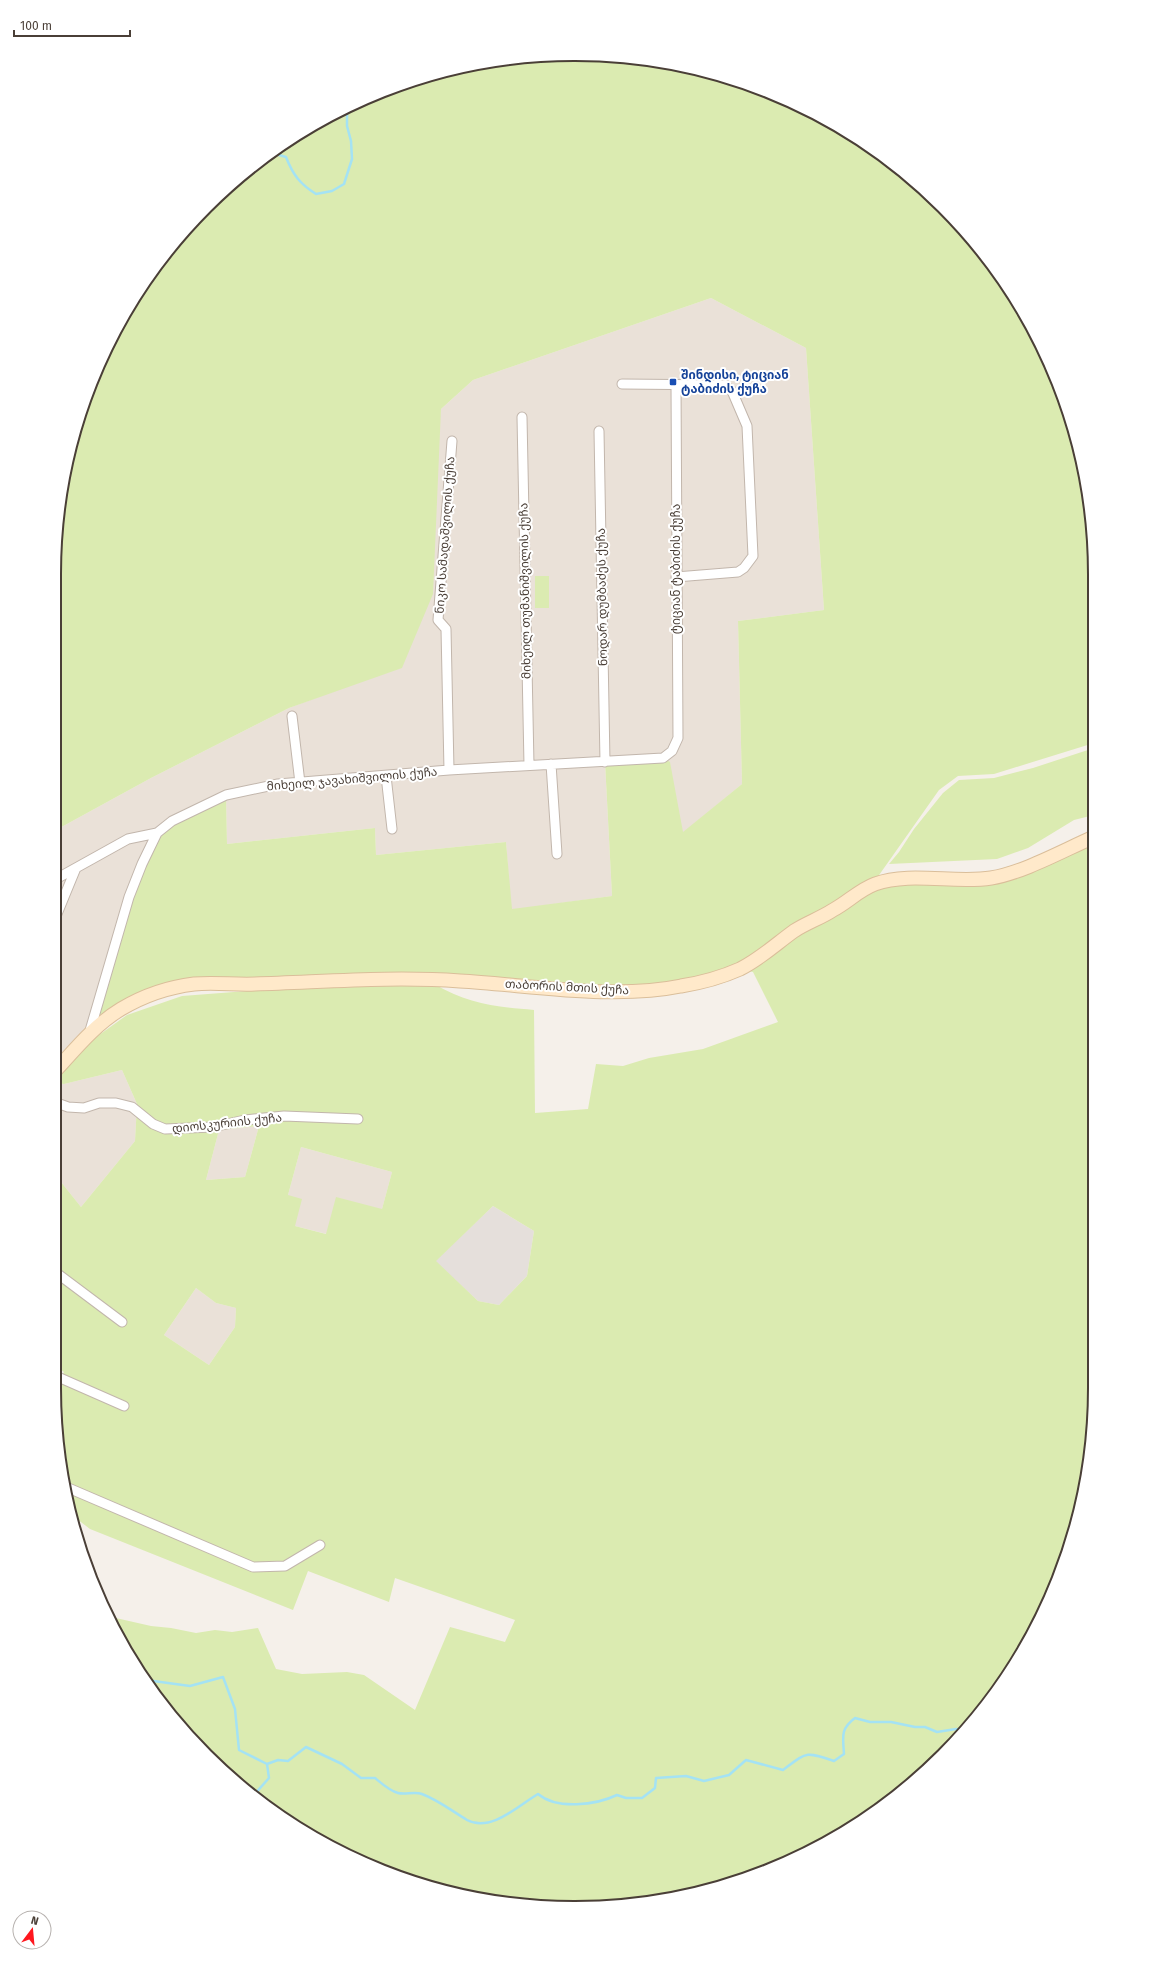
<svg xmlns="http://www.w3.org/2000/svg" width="1149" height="1962" font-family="'Fira Sans','Noto Sans Georgian',sans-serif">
	<rect width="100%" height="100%" fill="#f5f0ea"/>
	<path fill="#eae1d8" d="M711 298 806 348 824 610 738 621 742 784 683 833 605 763 612 896 511 910 506 842 376 855 375 828 227 844 226 796 89 1034 57 1069 56 830 151 778 289 708 401 666 441 409 473 380Z
		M122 1070 137 1104 135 1141 81 1207 57 1177V1083L64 1084Z
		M259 1126 245 1177 206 1180 219 1130Z
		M301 1147 392 1172 382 1209 327 1234 295 1226 288 1195Z
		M196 1288 216 1303 236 1308 235 1327 209 1365 164 1335Z"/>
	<path fill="#e5dfdb" d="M493 1206 534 1231 527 1276 499 1305 478 1301 435 1261Z"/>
	<path fill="#dbebb1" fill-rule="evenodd" d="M574 54 676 64 773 94 863 142 943 207 1025 314 1067 407 1094 540V743L994 774 958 776 939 790 877 878 987 879 1094 837V1422L1067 1555 1007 1676 966 1731 892 1800 773 1868 676 1898 608 1907 507 1904 440 1890 345 1854 285 1820 207 1756 161 1704 107 1616 151 1626 171 1628 196 1633 215 1630 232 1632 258 1628 276 1669 302 1674 347 1672 364 1675 415 1710 450 1627 505 1642 515 1620 395 1578 389 1602 308 1571 293 1610 90 1529 73 1516 58 1456V1380L64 1372 58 1368 57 1177 81 1207 135 1141 137 1104 122 1070 64 1084 57 1083V1075L85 1045 127 1015 182 996 247 991 434 984C468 1004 496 1007 534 1010L535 1113 588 1109 596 1064 623 1066 649 1058 703 1049 778 1022 753 972 739 969 638 991 460 981 170 988 89 1034 129 897 157 833 226 795 227 844 375 828 376 855 506 842 512 909 612 896 605 762 663 758 670 762 683 832 742 784 738 621 824 610 806 348 711 298 473 380 441 409 433 594 402 668 289 708 151 778 56 830 55 540 82 407 142 286 206 207 285 142 375 94 473 64ZM259 1126 245 1177 206 1180 219 1130ZM301 1147 392 1172 382 1209 336 1197 326 1234 295 1226 302 1199 288 1195ZM493 1206 534 1231 527 1276 499 1305 478 1301 436 1261ZM196 1288 216 1303 236 1308 235 1327 209 1365 164 1335Z
		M535 576H549V608H535Z
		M1094 748V815L1074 820 1028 848 997 859 889 864 899 852 914 829 943 793 959 780 994 778 1033 768Z"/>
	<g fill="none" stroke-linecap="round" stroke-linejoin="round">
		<path stroke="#a4e2f4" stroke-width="2.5" d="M272 153 286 157C293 175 300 184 316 194L332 191 344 184 352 159 351 141 347 126V109
			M146 1680 190 1686 223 1677 235 1709 239 1750 267 1764
			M267 1764 278 1760 288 1761 306 1747 342 1764 361 1778H375C381 1783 390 1791 398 1793 405 1795 415 1791 422 1794 438 1800 452 1811 467 1820 491 1833 519 1805 538 1794 557 1810 596 1805 617 1795L626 1798H642L655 1788 656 1778 686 1776 704 1781 729 1775 746 1760 783 1770C807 1752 805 1751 834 1761L844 1754C843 1737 840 1729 855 1718L870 1722H891L915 1727H925L937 1732 956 1729 966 1731
			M254 1795 269 1778 267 1764"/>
		<g stroke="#c2b6ac" stroke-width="11">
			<path id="minor" d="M622 384 725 385 732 391 747 426 753 556 744 568 738 572 676 577
				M522 417 529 765
				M599 431 605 762
				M292 716 300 783
				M551 764 557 854
				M449 770 446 629 438 620 452 441
				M386 776 392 829
				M56 879 128 839 157 833
				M57 914 76 868
				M89 1034 129 897 142 864 157 833 172 821 226 795 278 784 449 770 663 758 672 751 678 738 676 385
				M57 1103 68 1107 84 1108 99 1103H116L132 1107 153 1124 165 1129 213 1127 245 1120 284 1116 358 1119
				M58 1274 122 1322
				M58 1377 124 1406
				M66 1487 253 1567 285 1566 320 1545"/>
		</g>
		<g stroke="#dabe9a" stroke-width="15">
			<path id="secondary" d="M57 1069C77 1047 96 1024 121 1009 143 996 169 987 194 984 215 982 235 985 255 984 324 982 391 976 460 981 530 985 613 1000 681 986 700 983 722 977 740 969 760 959 776 944 794 931 806 923 821 918 833 910 848 902 859 890 875 884 910 871 956 884 991 878 1023 873 1064 850 1094 837"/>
		</g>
		<use href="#minor" stroke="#fff" stroke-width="9"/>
		<use href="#secondary" stroke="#ffe9ca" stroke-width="13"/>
	</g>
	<rect fill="#1a4fb4" stroke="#fff" stroke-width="1.5" x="669" y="378" width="8" height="8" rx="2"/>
	<g text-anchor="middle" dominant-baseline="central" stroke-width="4" stroke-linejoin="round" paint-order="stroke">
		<g font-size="12" font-weight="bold" fill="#164399" stroke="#fff" text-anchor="start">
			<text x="681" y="375">შინდისი, ტიციან<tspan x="681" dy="14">ტაბიძის ქუჩა</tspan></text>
		</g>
		<g font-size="12" fill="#4a3f37" stroke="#fff">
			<text transform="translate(445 535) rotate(-86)">ნიკო სამადაშვილის ქუჩა</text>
			<text transform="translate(676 569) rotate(-90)">ტიციან ტაბიძის ქუჩა</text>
			<text transform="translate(525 591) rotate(-91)">მიხეილ თუმანიშვილის ქუჩა</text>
			<text transform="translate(602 597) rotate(-91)">ნოდარ დუმბაძეს ქუჩა</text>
			<text transform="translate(352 779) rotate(-5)">მიხეილ ჯავახიშვილის ქუჩა</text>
			<text transform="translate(567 987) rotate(3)">თაბორის მთის ქუჩა</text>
			<text transform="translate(227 1123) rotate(-6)">დიოსკურიის ქუჩა</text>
		</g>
	</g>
	<path d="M0 0H1149V1962H0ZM574 61H575A513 513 0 0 1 1088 574V1388A513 513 0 0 1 575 1901H574A513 513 0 0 1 61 1388V574A513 513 0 0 1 574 61Z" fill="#fff" fill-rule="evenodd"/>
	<path fill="none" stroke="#4a3f37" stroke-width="2" d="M574 61H575A513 513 0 0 1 1088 574V1388A513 513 0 0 1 575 1901H574A513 513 0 0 1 61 1388V574A513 513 0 0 1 574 61Z"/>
	<g transform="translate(32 1930) rotate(16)"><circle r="19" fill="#ffffff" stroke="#b7b2af"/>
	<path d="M0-3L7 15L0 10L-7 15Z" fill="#ff171e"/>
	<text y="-6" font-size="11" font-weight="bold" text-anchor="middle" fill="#4a3f37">N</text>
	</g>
	<path d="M14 30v6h116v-6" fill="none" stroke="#4a3f37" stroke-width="2"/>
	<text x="20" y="30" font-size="12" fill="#4a3f37" stroke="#ffffff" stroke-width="3" paint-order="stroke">100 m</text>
</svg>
